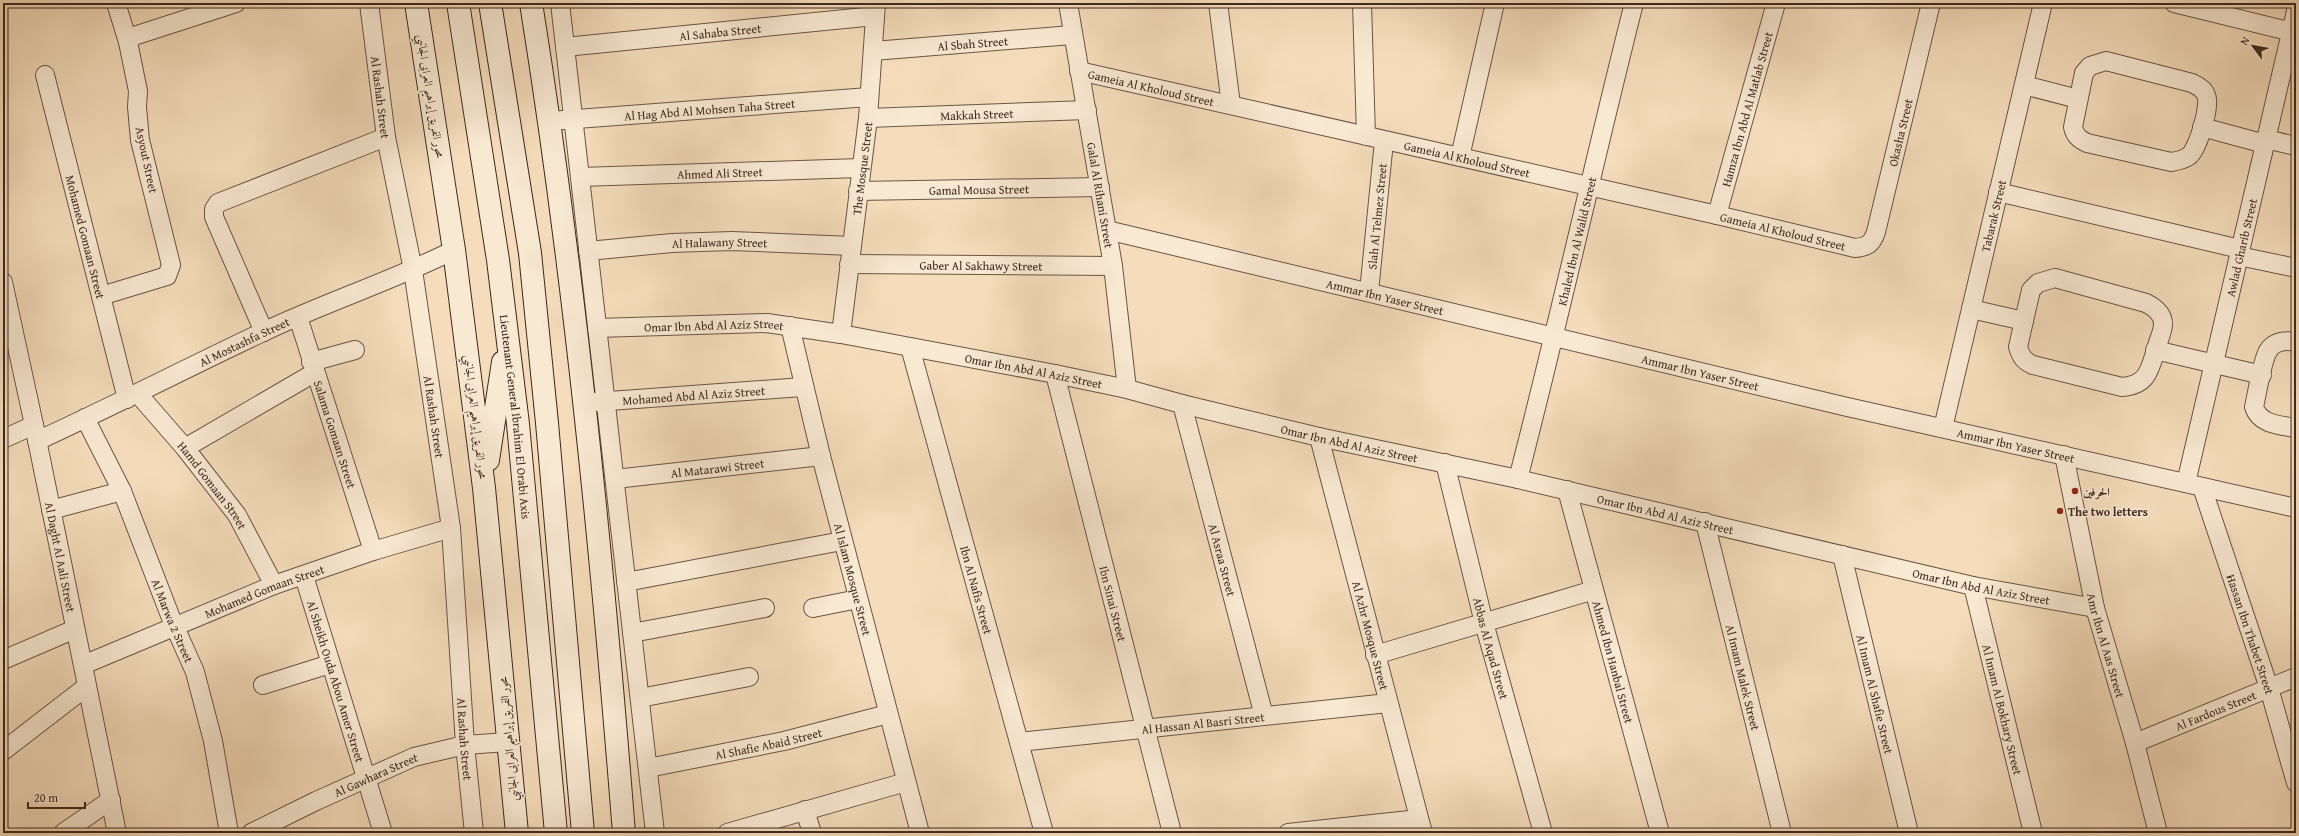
<svg xmlns="http://www.w3.org/2000/svg" width="2299" height="836" font-family="'Gentium Book Plus',Amiri,serif">
	<rect width="100%" height="100%" fill="#f5ddbb"/>
	<filter id="stains"><feTurbulence type="fractalNoise" baseFrequency=".005" numOctaves="4"/><feColorMatrix values="0 0 0 0 .2 0 0 0 0 .09 0 0 0 0 .02 0 0 0 .5 -.17"/></filter>
	<radialGradient id="worn" r=".72"><stop offset=".6" stop-color="#630" stop-opacity="0"/><stop offset="1" stop-color="#630" stop-opacity=".3"/></radialGradient>
	<g fill="none" stroke-linecap="round" stroke-linejoin="round">
		<g stroke="#6b5546" stroke-width="20">
			<g id="street">
				<path d="M116 3 128 42"/>
				<path id="s1" d="M369 3 386 137 413 270 451 528 465 745 474 833"/>
				<path d="M560 3 655 833"/>
				<path id="s2" d="M1068 3 1113 266 1127 389"/>
				<path d="M1218 3 1231 105"/>
				<path d="M1362 3 1366 136"/>
				<path d="M2174 3 2296 33"/>
				<path id="s3" d="M565 47 875 16"/>
				<path id="s4" d="M873 51 1072 35"/>
				<path d="M2106 61 2192 83C2198 86 2204 89 2206 95 2211 105 2198 149 2189 156 2183 160 2178 161 2171 162L2087 143C2079 139 2075 136 2073 127L2084 73 2090 66Z"/>
				<path id="s5" d="M1079 71 1717 215 1855 248C1867 247 1872 244 1876 232L1931 3"/>
				<path id="s6" d="M45 75 127 399"/>
				<path d="M2024 85 2078 99"/>
				<path id="s7" d="M868 118 1087 110"/>
				<path id="s8" d="M550 121 869 97"/>
				<path d="M2202 127 2265 144"/>
				<path d="M2266 139 2296 146"/>
				<path d="M1460 157 1495 3"/>
				<path id="s9" d="M580 177 860 168"/>
				<path id="s10" d="M858 191 1100 187"/>
				<path d="M1998 192 2240 249"/>
				<path id="s11" d="M1717 215 1776 3"/>
				<path id="s12" d="M1107 230 1843 406 2296 508"/>
				<path id="s13" d="M588 251 672 243 732 241 852 246"/>
				<path d="M2239 256 2296 268"/>
				<path id="s14" d="M849 264 1113 266"/>
				<path d="M2055 278 2146 303C2154 307 2163 314 2163 324 2163 331 2159 339 2157 346 2150 368 2149 385 2122 387L2033 365C2024 361 2021 357 2018 347L2031 290 2038 283Z"/>
				<path id="s15" d="M3 282 34 425 117 833"/>
				<path id="s16" d="M1369 292 1384 141"/>
				<path d="M101 296 167 276 171 265 140 140 137 107 138 91 128 42 134 36 236 3"/>
				<path d="M1971 309 2024 321"/>
				<path id="s17" d="M298 317 373 551"/>
				<path id="s18" d="M790 326 821 456 920 833"/>
				<path id="s19" d="M597 328 767 323 841 334 1055 374 1127 389 1182 404 1319 437 1518 479 1973 586 2095 608"/>
				<path d="M264 332 214 217V209L218 203 386 137"/>
				<path id="s20" d="M841 334 868 118 876 3"/>
				<path d="M2296 342C2286 340 2274 341 2268 351 2262 361 2257 394 2254 407 2260 425 2280 425 2296 428"/>
				<path id="s21" d="M910 347 1044 833"/>
				<path d="M2155 350 2262 375"/>
				<path d="M311 362 355 350"/>
				<path id="s22" d="M1055 374 1172 833"/>
				<path id="s23" d="M138 394 185 448 237 515 274 585"/>
				<path id="s24" d="M595 402 803 387"/>
				<path id="s25" d="M1182 404 1264 716"/>
				<path id="s26" d="M85 418 122 491 171 618 195 672 213 741 229 833"/>
				<path id="s27" d="M1943 428 2043 3"/>
				<path id="s28" d="M1319 437 1423 833"/>
				<path d="M3 439 34 425"/>
				<path id="s29" d="M37 441C113 406 187 368 263 332 326 302 392 281 454 250"/>
				<path d="M185 448 314 373"/>
				<path id="s30" d="M2064 455 2095 608 2135 743 2158 833"/>
				<path id="s31" d="M1445 463 1484 623 1543 833"/>
				<path id="s32" d="M615 479 821 456"/>
				<path id="s33" d="M1518 479C1559 321 1594 161 1634 3"/>
				<path id="s34" d="M2186 483 2296 11"/>
				<path id="s35" d="M2202 487 2269 688 2296 783"/>
				<path id="s36" d="M1567 490 1660 833"/>
				<path d="M51 510 122 491"/>
				<path id="s37" d="M1705 522 1782 833"/>
				<path id="s38" d="M1842 555 1909 833"/>
				<path id="s39" d="M304 576 383 833"/>
				<path d="M626 582 842 541"/>
				<path id="s40" d="M1973 586 2033 833"/>
				<path d="M813 608 858 599"/>
				<path d="M632 633 765 608"/>
				<path d="M1375 655 1594 590"/>
				<path d="M3 660 75 629"/>
				<path id="s41" d="M83 665 274 585 373 551 451 528"/>
				<path d="M263 685 330 664"/>
				<path d="M640 698 749 677"/>
				<path id="s42" d="M1019 742 1388 703"/>
				<path id="s43" d="M2135 743 2296 677"/>
				<path d="M3 751 86 687"/>
				<path id="s44" d="M648 768 784 741 888 714"/>
				<path d="M805 810 812 833"/>
				<path d="M63 833 111 800"/>
				<path id="s45" d="M251 833 316 801 414 757 465 745 508 742"/>
				<path d="M727 833 906 782"/>
				<path d="M1288 833 1419 819"/>
			</g>
		</g>
		<g stroke="#3d281f" stroke-width="24">
			<g id="secondary">
				<path d="M416 3 454 250 484 488 517 833"/>
				<path id="s46" d="M458 3 498 260 518 424 556 833"/>
				<path d="M490 3 530 253 547 423 583 833"/>
				<path d="M531 3C575 278 602 555 624 833"/>
				<path d="M488 460 503 362"/>
			</g>
		</g>
		<use href="#street" stroke="#f8e9d3" stroke-width="18"/>
		<use href="#secondary" stroke="#f8e9d3" stroke-width="22"/>
	</g>
	<g fill="#8f2418" stroke="#f8e9d3" stroke-width="1.5">
		<circle cx="2075" cy="491" r="4"/>
		<circle cx="2060" cy="511" r="4"/>
	</g>
	<g text-anchor="middle" dominant-baseline="central" stroke-width="3" stroke-linejoin="round" paint-order="stroke">
		<g font-size="12" fill="#3d281f" stroke="#f8e9d3">
			<text stroke="none"><textPath href="#s3" startOffset="156">Al Sahaba Street</textPath></text>
			<text stroke="none"><textPath href="#s4" startOffset="100">Al Sbah Street</textPath></text>
			<text stroke="none"><textPath href="#s5" startOffset="74">Gameia Al Kholoud Street</textPath></text>
			<text transform="translate(431 96) rotate(81)">محور الفريق إبراهيم العرابى الجانبي</text>
			<text stroke="none"><textPath href="#s1" startOffset="95">Al Rashah Street</textPath></text>
			<text stroke="none"><textPath href="#s8" startOffset="160">Al Hag Abd Al Mohsen Taha Street</textPath></text>
			<text stroke="none"><textPath href="#s11" startOffset="110">Hamza Ibn Abd Al Matlab Street</textPath></text>
			<text stroke="none"><textPath href="#s7" startOffset="109">Makkah Street</textPath></text>
			<text stroke="none"><textPath href="#s5" startOffset="927">Okasha Street</textPath></text>
			<text stroke="none"><textPath href="#s5" startOffset="398">Gameia Al Kholoud Street</textPath></text>
			<text transform="translate(147 160) rotate(78)">Asyout Street</text>
			<text stroke="none"><textPath href="#s20" startOffset="167">The Mosque Street</textPath></text>
			<text stroke="none"><textPath href="#s9" startOffset="140">Ahmed Ali Street</textPath></text>
			<text stroke="none"><textPath href="#s10" startOffset="121">Gamal Mousa Street</textPath></text>
			<text stroke="none"><textPath href="#s2" startOffset="195">Galal Al Rihani Street</textPath></text>
			<text stroke="none"><textPath href="#s27" startOffset="218">Tabarak Street</textPath></text>
			<text stroke="none"><textPath href="#s16" startOffset="76">Slah Al Telmez Street</textPath></text>
			<text stroke="none"><textPath href="#s5" startOffset="722">Gameia Al Kholoud Street</textPath></text>
			<text stroke="none"><textPath href="#s6" startOffset="167">Mohamed Gomaan Street</textPath></text>
			<text stroke="none"><textPath href="#s33" startOffset="245">Khaled Ibn Al Walid Street</textPath></text>
			<text stroke="none"><textPath href="#s13" startOffset="132">Al Halawany Street</textPath></text>
			<text stroke="none"><textPath href="#s34" startOffset="242">Awlad Gharib Street</textPath></text>
			<text stroke="none"><textPath href="#s14" startOffset="132">Gaber Al Sakhawy Street</textPath></text>
			<text stroke="none"><textPath href="#s12" startOffset="286">Ammar Ibn Yaser Street</textPath></text>
			<text stroke="none"><textPath href="#s19" startOffset="117">Omar Ibn Abd Al Aziz Street</textPath></text>
			<text stroke="none"><textPath href="#s29" startOffset="230">Al Mostashfa Street</textPath></text>
			<text stroke="none"><textPath href="#s19" startOffset="441">Omar Ibn Abd Al Aziz Street</textPath></text>
			<text stroke="none"><textPath href="#s12" startOffset="610">Ammar Ibn Yaser Street</textPath></text>
			<text stroke="none"><textPath href="#s24" startOffset="99">Mohamed Abd Al Aziz Street</textPath></text>
			<text stroke="none"><textPath href="#s1" startOffset="419">Al Rashah Street</textPath></text>
			<text transform="translate(476 417) rotate(83)">محور الفريق إبراهيم العرابى الجانبي</text>
			<text stroke="none"><textPath href="#s46" startOffset="418">Lieutenant General Ibrahim El Orabi Axis</textPath></text>
			<text stroke="none"><textPath href="#s17" startOffset="123">Salama Gomaan Street</textPath></text>
			<text stroke="none"><textPath href="#s19" startOffset="765">Omar Ibn Abd Al Aziz Street</textPath></text>
			<text stroke="none"><textPath href="#s12" startOffset="934">Ammar Ibn Yaser Street</textPath></text>
			<text stroke="none"><textPath href="#s32" startOffset="103">Al Matarawi Street</textPath></text>
			<text stroke="none"><textPath href="#s23" startOffset="118">Hamd Gomaan Street</textPath></text>
			<text stroke="none"><textPath href="#s19" startOffset="1089">Omar Ibn Abd Al Aziz Street</textPath></text>
			<text stroke="none"><textPath href="#s15" startOffset="281">Al Daght Al Aali Street</textPath></text>
			<text stroke="none"><textPath href="#s25" startOffset="161">Al Asraa Street</textPath></text>
			<text stroke="none"><textPath href="#s18" startOffset="261">Al Islam Mosque Street</textPath></text>
			<text stroke="none"><textPath href="#s19" startOffset="1413">Omar Ibn Abd Al Aziz Street</textPath></text>
			<text stroke="none"><textPath href="#s21" startOffset="252">Ibn Al Nafis Street</textPath></text>
			<text stroke="none"><textPath href="#s41" startOffset="196">Mohamed Gomaan Street</textPath></text>
			<text stroke="none"><textPath href="#s22" startOffset="237">Ibn Sinai Street</textPath></text>
			<text stroke="none"><textPath href="#s26" startOffset="221">Al Marwa 2 Street</textPath></text>
			<text stroke="none"><textPath href="#s35" startOffset="155">Hassan Ibn Thabet Street</textPath></text>
			<text stroke="none"><textPath href="#s28" startOffset="205">Al Azhr Mosque Street</textPath></text>
			<text stroke="none"><textPath href="#s30" startOffset="195">Amr Ibn Al Aas Street</textPath></text>
			<text stroke="none"><textPath href="#s31" startOffset="191">Abbas Al Aqad Street</textPath></text>
			<text stroke="none"><textPath href="#s36" startOffset="178">Ahmed Ibn Hanbal Street</textPath></text>
			<text stroke="none"><textPath href="#s37" startOffset="160">Al Imam Malek Street</textPath></text>
			<text stroke="none"><textPath href="#s39" startOffset="110">Al Sheikh Ouda Abou Amer Street</textPath></text>
			<text stroke="none"><textPath href="#s38" startOffset="143">Al Imam Al Shafie Street</textPath></text>
			<text stroke="none"><textPath href="#s40" startOffset="127">Al Imam Al Bokhary Street</textPath></text>
			<text stroke="none"><textPath href="#s43" startOffset="87">Al Fardous Street</textPath></text>
			<text stroke="none"><textPath href="#s42" startOffset="185">Al Hassan Al Basri Street</textPath></text>
			<text stroke="none"><textPath href="#s1" startOffset="743">Al Rashah Street</textPath></text>
			<text transform="translate(508 739) rotate(-95)">محور الفريق إبراهيم العرابى الجانبي</text>
			<text stroke="none"><textPath href="#s44" startOffset="123">Al Shafie Abaid Street</textPath></text>
			<text stroke="none"><textPath href="#s45" startOffset="138">Al Gawhara Street</textPath></text>
		</g>
		<g font-size="12" font-weight="bold" fill="#3d281f" stroke="#f8e9d3" text-anchor="start">
			<text x="2083" y="491">الحرفين</text>
			<text x="2068" y="511">The two letters</text>
		</g>
	</g>
	<rect width="2299" height="836" fill="none" stroke="#f5ddbb" stroke-width="16"/>
	<rect x="4" y="4" width="2291" height="828" fill="none" stroke="#3d281f" stroke-width="2"/>
	<rect x="8" y="8" width="2283" height="820" fill="none" stroke="#3d281f"/>
	<g transform="translate(2253 46) rotate(302)" stroke="#f8e9d3" stroke-width="3" paint-order="stroke">
	<path d="M0-3L7 15L0 10L-7 15Z" fill="#3d281f"/>
	<text y="-6" font-size="11" font-weight="bold" text-anchor="middle" fill="#3d281f">N</text>
	</g>
	<path d="M28 802v6h57v-6" fill="none" stroke="#3d281f" stroke-width="2"/>
	<text x="34" y="802" font-size="12" fill="#3d281f" stroke="#f8e9d3" stroke-width="3" paint-order="stroke">20 m</text>
	<rect width="100%" height="100%" filter="url(#stains)"/>
	<rect width="100%" height="100%" fill="url(#worn)"/>
</svg>
